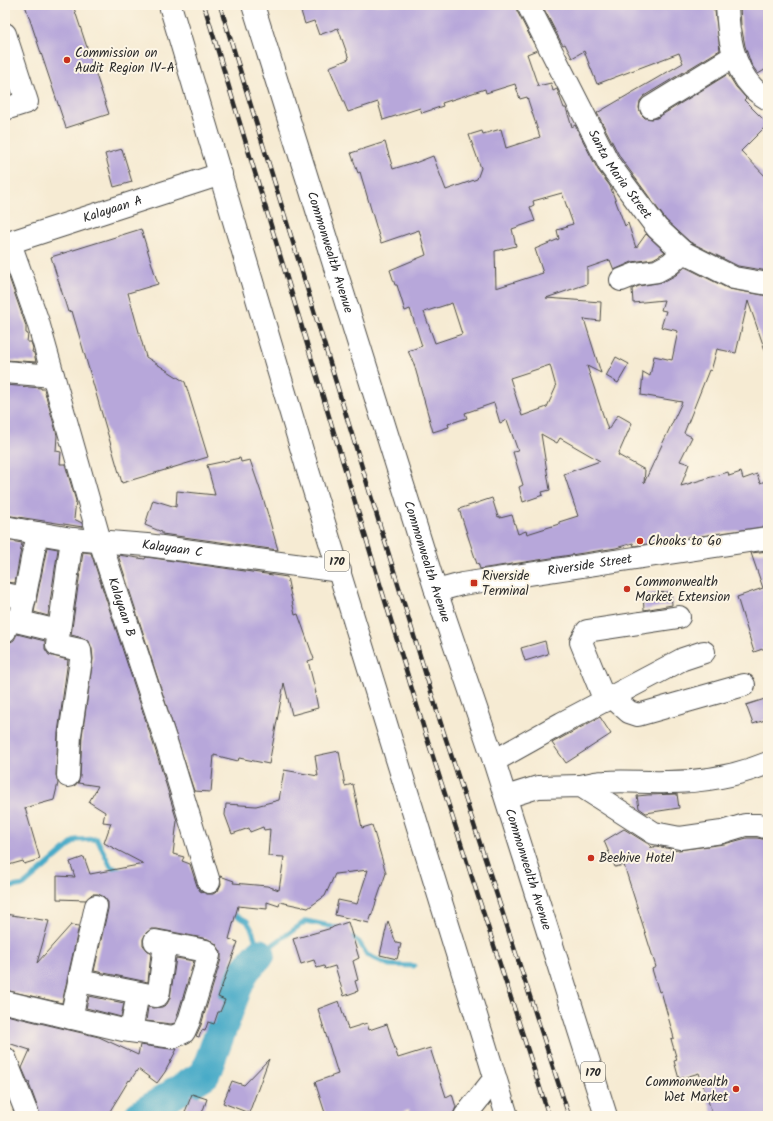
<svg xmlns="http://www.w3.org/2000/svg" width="773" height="1121" font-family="Kalam,sans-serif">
	<rect width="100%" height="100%" fill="#fcf5e5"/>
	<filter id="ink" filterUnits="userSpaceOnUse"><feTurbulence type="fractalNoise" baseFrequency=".025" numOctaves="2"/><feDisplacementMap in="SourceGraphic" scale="8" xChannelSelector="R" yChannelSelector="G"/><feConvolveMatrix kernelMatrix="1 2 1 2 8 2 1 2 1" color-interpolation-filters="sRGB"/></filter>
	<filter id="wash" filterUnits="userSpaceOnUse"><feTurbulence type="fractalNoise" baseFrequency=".012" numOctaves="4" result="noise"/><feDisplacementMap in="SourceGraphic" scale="16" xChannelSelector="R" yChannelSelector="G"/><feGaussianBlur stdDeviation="0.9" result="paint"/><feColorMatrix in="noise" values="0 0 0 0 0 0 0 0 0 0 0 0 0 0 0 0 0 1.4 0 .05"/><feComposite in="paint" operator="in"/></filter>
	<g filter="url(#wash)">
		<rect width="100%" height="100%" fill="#f6ebd3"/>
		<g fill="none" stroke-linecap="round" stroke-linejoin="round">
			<path stroke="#49abc8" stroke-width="5" d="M5 888 24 885 76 840 97 839 111 867 124 871
				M230 912 247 921 252 930 260 954 306 921 339 928
				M347 934 359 942 367 955 389 965 414 966"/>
			<path stroke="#49abc8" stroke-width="31" d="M140 1116V1115L205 1074 236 990 245 970 260 954"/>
		</g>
		<g id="blocks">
			<path fill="#b7a7da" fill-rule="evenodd" d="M25 5H73L109 114 66 128Z
				M299 5H516L517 11 537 50 527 54 538 86 551 83 553 91 557 89 564 108H566L572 127 575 125 598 170 610 186 625 226 628 223 636 248 646 234 665 252 653 259 632 262 614 270 610 260 587 268V284L546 298 601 302 600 321 584 319 601 373 587 366 608 430 618 415 632 423 618 455 645 470 644 483 682 402 641 395 643 372 650 376 654 356 672 360 678 331 661 327 666 311 661 310 664 300 633 303 632 289 639 286 663 282 676 275 685 267 729 289 768 296V353H766L748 301 736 353 717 349 711 371 709 370 684 433 692 437 680 461 689 464 681 486 728 472 729 476 741 472 743 479 757 474 760 483 768 480V526L634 546 633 543 616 548 480 569 478 563 477 564 459 509 492 498 498 517 500 516V518L512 515 518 534 526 531 527 534 559 524V522L578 516 564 474 600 461 560 438 557 443 541 434 550 490 542 492 543 495 523 502 519 487 523 485 513 452 518 451 507 420 500 423 494 403 465 413 467 418 448 424 449 427 433 432 414 364 408 351 422 346 410 309 405 311 397 285H395L390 270 426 255 419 230 381 243 360 172 358 173 351 153 385 142 393 169 415 162V163L433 156 446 190 477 179 481 168 469 135 482 131 483 134 501 129 506 148 540 137 527 97 520 99 515 84 486 93 485 89 442 103 443 106 422 113 420 108 383 120 378 102 348 112 329 67 349 59 338 28 319 35 314 21 305 24ZM562 193 573 224 566 226 567 227 557 230 559 239 535 249 543 273 496 288 495 251 516 246 512 229 535 221 530 207 534 205 533 201ZM452 303 462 334 435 343 424 312ZM550 365 556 387 547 407 522 416 510 378Z
				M542 5H708L715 11 720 50 644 96 640 101 639 108 641 114 645 118 652 119 657 118 728 74 736 87 746 98 744 100 768 124 741 151 768 179V271L738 266 690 242 666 220 620 157 597 113 683 63 679 53 597 84 584 51 572 58 565 44 563 45 561 42Z
				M740 5H768V68L758 74 751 64 745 46 741 25Z
				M122 149 132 182 114 187 105 154Z
				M141 229 158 284 128 293 146 357 185 382 208 457 122 483 72 311 68 312 51 257Z
				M5 266 26 326V333L28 334 27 342H31L33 348 32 352 34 353 36 362 5 360Z
				M616 357 629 364 618 383 606 376Z
				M5 385 41 388V389H44L57 435 56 451 61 452 60 464H65L76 501 74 519 82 523 83 527 5 515Z
				M240 458 241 462 250 460 264 501 278 550 162 534V532L145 525 153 500 176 507 177 491 215 495 207 465Z
				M5 540 22 543 15 583 5 582Z
				M47 547 58 549 48 616 34 612Z
				M768 551V647L754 652 737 597 763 588 751 553Z
				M83 552 91 553 159 761 177 821 173 854 184 857 182 861 190 864 197 886 200 891 207 894H213L218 891 221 884 220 876 234 881 233 883 267 886 279 890 284 857 268 856 270 829 264 830 263 827 250 832 249 828 232 834 225 815 226 804 256 806 279 800 284 770 318 776 315 756 339 751 345 786 353 784 362 828 372 825 386 873 369 923 335 915 338 900 357 904 368 870 335 874 325 896 308 908 280 902 279 906 267 902V909L238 906 229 939 238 942 218 997 225 1000 220 1012H218L214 1024 208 1022 205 1031 202 1030 199 1037 196 1036 201 1025 221 959V952L216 944 208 939 157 929H151L146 933 143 939V945L147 950 151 953 148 982 94 971 108 909V902L104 897 98 894H92L86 900 57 899V876L75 877 70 862 84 857 90 874 144 864 104 843 111 823 103 822 105 812 89 802 98 786 78 783 80 777 82 736 93 659 92 649 89 641 83 638 71 635Z
				M118 555 145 559 146 557 287 577 295 615 298 614 314 659 308 661 316 693H315L318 708 292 715 284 683 269 764 239 758 238 761 214 755 211 792 194 791Z
				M671 592 672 605 644 610 643 594Z
				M17 634 45 641V649L49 655 68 660 58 733 56 775 58 783 54 800 25 808 40 859 24 864 23 861 5 866V646L6 643H9L14 640Z
				M545 641 548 654 525 661 521 648Z
				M768 698V719L753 724 746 705Z
				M600 717 611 734 566 763 552 743Z
				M677 794 679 808 646 813 639 808 637 796 648 795Z
				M624 829 650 845 651 848 656 846 671 849V851L724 844 747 838H757L768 840V1116H713L699 1073 679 1079 674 1061 677 1060 671 1039 674 1038 661 991 659 992 652 969 656 967 624 865 615 867 604 841Z
				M5 914 49 921 37 963 71 925 79 926 62 1003 5 990Z
				M388 921 396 943 401 944 397 959 380 955Z
				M348 922 359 958 353 961 358 980 355 981 358 991 344 996 335 966 325 969 324 966 317 968 314 960 301 964 293 939 332 928 333 927Z
				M176 958 194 961 175 1023 171 1024 146 1021 148 1007 153 1008 162 1007 167 1004 170 998Z
				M89 996 124 1003 121 1017 86 1008Z
				M339 1001 348 1029 367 1023 369 1030 387 1024 398 1058 430 1048 446 1097 452 1094 456 1107 453 1114 447 1116H411L409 1110 392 1116H326L315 1082 338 1074 318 1009Z
				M6 1015 99 1037 138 1055 140 1045 171 1049H177L165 1072 157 1083 138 1069 130 1081 129 1080 107 1116H42L40 1114 29 1084 30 1083 28 1082 22 1068 30 1050 5 1042Z
				M269 1059 249 1113 223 1103 232 1081 244 1085Z
				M192 1094 207 1099 201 1116 185 1112Z"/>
		</g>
	</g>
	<g filter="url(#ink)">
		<use href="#blocks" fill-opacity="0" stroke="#494844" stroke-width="1"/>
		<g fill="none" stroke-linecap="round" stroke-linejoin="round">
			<g stroke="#494844" stroke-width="24">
				<g id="minor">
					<path id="s1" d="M528 5 609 164 657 228 683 252 734 278 768 284"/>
					<path d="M727 5C728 33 732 66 753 88 757 92 763 96 768 99"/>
					<path d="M5 34 27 102 5 109"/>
					<path d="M651 107 734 56"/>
					<path id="s2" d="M10 243 38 322 100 541 171 757 209 882"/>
					<path id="s3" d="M5 244 221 174"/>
					<path d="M621 280 636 274 657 271 670 264 683 252"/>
					<path d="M5 372 53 376"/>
					<path id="s4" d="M5 527 37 533 72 539 147 545 340 571"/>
					<path id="s5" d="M436 591 462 584 768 538"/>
					<path d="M5 594 25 598"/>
					<path d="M20 621 37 533"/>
					<path d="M5 631 7 622 12 620 58 631"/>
					<path d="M612 697 629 712 638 715 744 685"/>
					<path d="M605 701 581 642 587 631 679 617"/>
					<path d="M494 761 562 723 683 659 704 652"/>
					<path d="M68 776 70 735 81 660 80 650 57 645 72 539"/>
					<path d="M581 786C589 784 597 782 605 782 625 780 646 783 667 782 701 782 736 776 768 763"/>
					<path d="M506 797 538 787 581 786 654 833 680 838 722 832 745 825H759L768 828"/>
					<path d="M79 981 155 996 158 995 159 991 165 943"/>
					<path d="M5 1002 123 1030 173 1037 184 1032 189 1021 209 955 206 951 155 941"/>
					<path d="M71 1018 96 906"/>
					<path d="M131 1031 138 993"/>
					<path d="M5 1058 28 1116"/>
					<path d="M465 1116 495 1078"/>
				</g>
			</g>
			<g stroke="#494844" stroke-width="24">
				<g id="major">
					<path d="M170 5 309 474 507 1116"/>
					<path id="s6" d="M253 5 436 591 494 761 606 1116"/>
				</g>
			</g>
			<use href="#minor" stroke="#fff" stroke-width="22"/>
			<use href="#major" stroke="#fff" stroke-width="22"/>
			<g stroke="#2b2b2b" stroke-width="4.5">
				<path id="rail" d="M204 5 424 729 549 1116
					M220 5 441 724 569 1116"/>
			</g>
			<use href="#rail" stroke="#fcf5e5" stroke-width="3" stroke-dasharray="9" stroke-linecap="butt"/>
		</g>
	</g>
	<g fill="#c8321e" stroke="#fcf5e5" stroke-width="1.5">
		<circle cx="67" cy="60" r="4"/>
		<circle cx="640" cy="541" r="4"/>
		<rect x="470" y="579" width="8" height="8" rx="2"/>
		<circle cx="627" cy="589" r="4"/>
		<circle cx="591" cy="858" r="4"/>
		<circle cx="736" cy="1089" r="4"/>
	</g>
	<g text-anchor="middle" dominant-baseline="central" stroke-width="4" stroke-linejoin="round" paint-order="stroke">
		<g fill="#fcf5e5" stroke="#6a6863" stroke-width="1">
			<rect x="325" y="551" width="24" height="20" rx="3"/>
			<rect x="581" y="1062" width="24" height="20" rx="3"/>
		</g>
		<g font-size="12" font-weight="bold" fill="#2b2b2b">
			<text x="337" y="561">170</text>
			<text x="593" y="1072">170</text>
		</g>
		<g font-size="13" fill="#2b2b2b" stroke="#fcf5e5" text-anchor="start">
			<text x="75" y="53">Commission on<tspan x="75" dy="15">Audit Region IV-A</tspan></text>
			<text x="648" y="541">Chooks to Go</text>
			<text x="482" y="576">Riverside<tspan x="482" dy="15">Terminal</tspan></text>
			<text x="635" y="582">Commonwealth<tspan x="635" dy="15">Market Extension</tspan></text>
			<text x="599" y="858">Beehive Hotel</text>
			<text x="728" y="1082" text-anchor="end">Commonwealth<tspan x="728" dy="15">Wet Market</tspan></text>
		</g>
		<g font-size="13" fill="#2b2b2b" stroke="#fcf5e5">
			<text stroke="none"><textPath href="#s1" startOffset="193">Santa Maria Street</textPath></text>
			<text stroke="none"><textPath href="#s3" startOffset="113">Kalayaan A</textPath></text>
			<text stroke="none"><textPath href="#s6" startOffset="259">Commonwealth Avenue</textPath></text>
			<text stroke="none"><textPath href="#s4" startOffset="169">Kalayaan C</textPath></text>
			<text stroke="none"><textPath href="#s6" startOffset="583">Commonwealth Avenue</textPath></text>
			<text stroke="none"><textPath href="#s5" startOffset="156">Riverside Street</textPath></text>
			<text stroke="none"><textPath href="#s2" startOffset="381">Kalayaan B</textPath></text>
			<text stroke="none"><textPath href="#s6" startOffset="907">Commonwealth Avenue</textPath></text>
		</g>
	</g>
	<rect width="773" height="1121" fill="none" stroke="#fcf5e5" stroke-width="20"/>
</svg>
